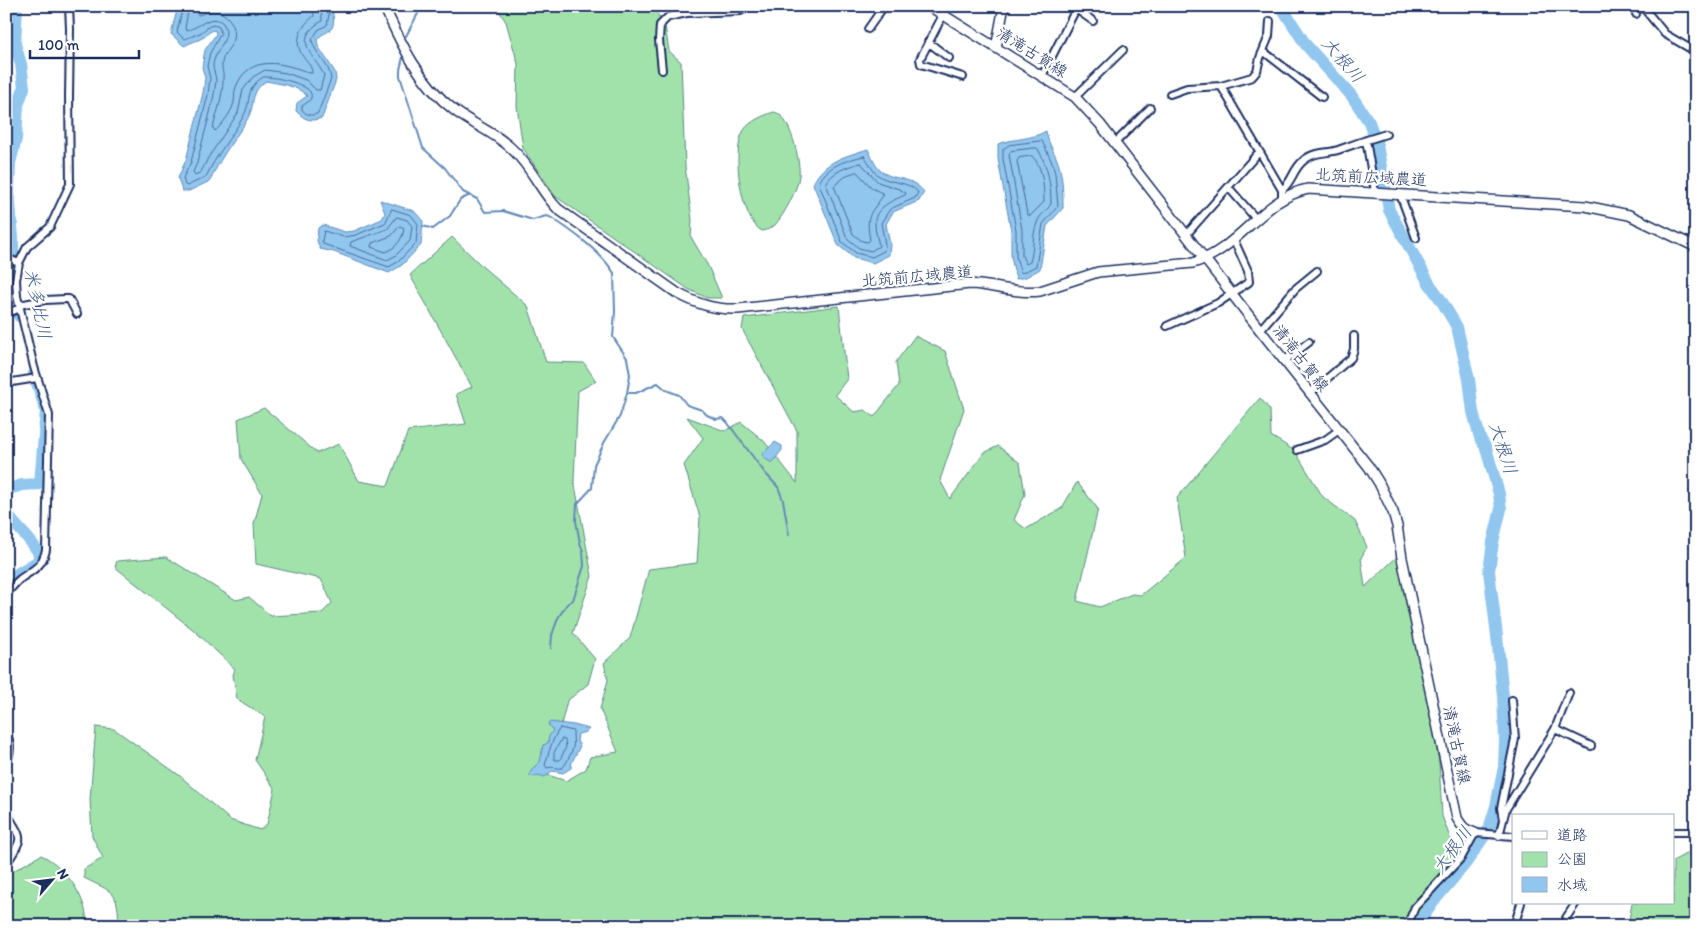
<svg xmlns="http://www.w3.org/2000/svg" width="1702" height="932" font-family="Itim,'Klee One',sans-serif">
	<rect width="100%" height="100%" fill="#fff"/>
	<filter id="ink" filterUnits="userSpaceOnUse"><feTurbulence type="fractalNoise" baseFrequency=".02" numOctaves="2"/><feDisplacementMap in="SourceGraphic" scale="10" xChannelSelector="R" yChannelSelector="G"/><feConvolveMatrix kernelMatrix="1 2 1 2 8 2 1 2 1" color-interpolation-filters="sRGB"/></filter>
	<g filter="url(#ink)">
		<path fill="#a1e2ab" stroke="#5e8884" d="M496 6H652L665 25 669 51 681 62 685 166 692 220 691 237 708 266 722 298H707L688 289 555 196 523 148 517 106 518 64 506 22Z
			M774 112C790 114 801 162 799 176 798 189 784 215 775 225 772 228 767 230 762 231 740 220 731 149 744 130 750 121 764 115 774 112Z
			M452 237 484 268 528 306 546 362 584 363 596 381 578 391 574 480 592 576 573 633 595 659 588 684 567 701 553 757 545 774 566 781 586 769 590 757 618 752 600 709 608 680 604 663 630 638 649 569 697 563 700 517 684 465 703 438 687 417 725 431 741 422 764 441 797 483V431L742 329 744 318 839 306 847 379 835 395 854 412 865 410 874 417 899 385 896 362 915 336 945 351 964 409 940 480 950 499 984 453 998 446 1020 463 1025 494 1014 520 1026 529 1062 508 1077 482 1098 509 1077 601 1100 607 1132 594 1141 595 1186 558 1177 498 1260 398 1270 410 1271 436 1295 451 1323 497 1355 521 1367 547 1361 558 1365 587 1403 551 1439 762 1442 816 1460 865 1412 923V926H119C118 890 114 893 84 878V869L103 858 92 836 90 799 96 727 114 729 179 775 230 820 260 830 267 824 275 789 255 760 265 717 237 699 233 675 235 669 196 632 115 567 117 561 166 557 236 600 249 597 271 616 322 613 332 603 321 579 256 564 254 524 262 494 241 459 238 419 264 408 317 453 339 444 359 481 388 486 408 431 466 424 456 394 472 387 410 275Z
			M1696 848V926H1628L1632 903H1673V861Z
			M41 855C62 864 82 891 86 914 87 918 85 922 84 926H15L6 917V880L13 871Z"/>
		<path fill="#91c6ef" stroke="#628ab5" d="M178 6H331C333 12 336 26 330 30 324 35 322 33 317 40L318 46 335 72 336 80 322 118C310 122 305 120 296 111L297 103 307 96C297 85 280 84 266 81 249 93 256 103 248 118 244 126 238 133 233 141 224 154 216 167 210 181L189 191H182L178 178 186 160 203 93 205 78 202 67 205 50 216 34 215 30C209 31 208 34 204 37 198 41 191 42 184 46L171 34Z
			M1046 131C1048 142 1052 148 1056 157 1063 173 1063 191 1063 208L1047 226 1040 269 1026 277 1016 279 1011 257V231L998 159V144C1014 138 1031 140 1046 131Z
			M868 149C872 157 875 168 884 173 898 181 911 176 924 192L919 201 893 212 886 224 890 244 889 255 873 263 854 258 838 245 813 184C823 161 846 156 868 149Z
			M380 200 414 211 423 221 421 245 402 265 389 273 334 252 320 249 317 241 318 228 323 225 345 232 354 231 382 219 385 213Z
			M775 442 782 446V450L772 463 764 458 762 454Z
			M550 722 574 725 589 729 586 732 578 734 577 741 580 746 572 762 571 768 563 773 552 771 545 777 538 775 533 777 530 776V773L534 767 540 762 543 745 548 743 549 736 553 731 548 724Z"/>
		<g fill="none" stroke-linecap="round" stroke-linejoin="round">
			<path stroke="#4a6b98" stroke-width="1" d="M183 6 177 32 184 39C188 38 195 35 200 33 207 29 210 22 219 27L221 33 210 53 207 66 210 78 208 95 191 162 183 178 185 185 187 186 206 177C216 155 231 138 243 117 253 100 243 91 263 77 272 76 316 84 311 98 310 101 305 104 302 106V110C307 115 312 117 318 113L331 79C330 64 315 55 312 40L318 30 327 25 329 14 327 6
				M189 6 185 28 186 30C200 29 210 12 223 23 233 39 214 49 213 66 213 71 216 75 216 81 213 108 203 136 197 163L193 172 195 175 201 172 208 158 238 113 243 90 253 77 265 70 286 73 306 80 316 90H320L324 75C312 53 292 39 322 21L321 6
				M197 6 196 13 198 15C203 14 208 12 213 11 227 11 237 26 234 39 231 48 223 53 222 63 221 68 224 73 223 79 223 96 217 112 213 128L215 131C222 125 232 112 234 102 235 97 234 92 236 87 249 53 284 63 310 73H312C312 65 306 62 302 55 293 40 302 25 314 16L313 6
				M1042 141 1051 160 1055 173 1058 206 1043 224 1036 266 1022 273 1020 271 1016 256V230L1003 159V149L1009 145Z
				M1036 148 1038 149C1048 167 1051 184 1051 204 1047 211 1039 215 1037 223 1032 235 1034 249 1030 262L1026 264 1022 256V230L1009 154 1011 151Z
				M864 156C870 162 872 173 881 177 893 184 908 181 918 192L915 198 890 209 881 223 885 244 884 251 872 257 856 253 842 242 819 184C825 166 847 160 864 156Z
				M1032 156C1043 166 1044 187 1044 202L1030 216 1027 214 1017 161 1019 158Z
				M861 163 878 182 899 189 906 193 905 195C892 201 873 208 875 225 875 232 878 239 879 246L871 251 859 248 847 238 826 184C831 172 848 166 861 163Z
				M857 172 872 188 884 194C871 214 865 213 870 240L868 242 862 241 853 234 834 186 847 175Z
				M392 209 411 215 418 224 416 243 399 261 389 267 323 244 322 240 324 231 344 237 356 235 385 223Z
				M397 217 407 220 412 226 410 241 395 256 387 260 350 246 351 242 387 229Z
				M400 226 404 228C403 239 396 248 386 252L371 247 372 243 391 236Z
				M560 728 573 731C573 735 574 744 573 747 573 750 565 767 562 768 557 769 552 766 547 768L545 765C549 752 552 739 560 728Z
				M562 739 565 740 566 747 560 760H555L554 758V753Z"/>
			<path stroke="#628ab5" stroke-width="2" d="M406 36 422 6
				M403 57 400 70V76L423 148 445 168 463 192 477 199 485 212 503 211 533 220 546 216 550 217C571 230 601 252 614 273L615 312 613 337 627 358 630 375 627 393 620 416 604 443 594 465 592 488 577 504 576 521 580 543 583 551 584 566 573 600 567 604 558 618 552 635 551 648
				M423 226 433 229 450 216 460 200 470 195
				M628 393H636L658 383 666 390 679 395 687 405 702 410 707 415 716 419 723 418 727 422 765 473 778 487 783 500 789 535
				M6 585 17 574"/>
			<path stroke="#91c6ef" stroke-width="12" d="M17 6 15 44 21 64 24 88 18 105 16 139 10 163 9 192 13 238V257L10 275 12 292 19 316
				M1281 6 1306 45 1351 95 1369 122 1377 145 1389 210 1429 283 1441 300 1457 327 1469 379 1473 412 1480 438 1486 448 1499 494 1501 509 1493 542 1489 571 1497 636 1503 696 1505 740 1504 767 1496 806 1489 829 1466 863 1434 901 1417 926
				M6 493 9 489 22 485 40 484 46 411 34 374
				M6 512C16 529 32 538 40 556L37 562 17 574"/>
			<g stroke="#1b2f5e" stroke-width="10">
				<path id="street" d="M1635 6 1636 14
					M1642 6 1665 34 1696 52
					M1076 9 1093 21
					M943 15 920 59 921 64 963 77
					M868 29 884 6
					M928 42 949 58
					M1263 51 1322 97
					M662 70 659 40 660 25 668 17 687 13 741 11 747 6
					M1042 76 1076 9 1075 6
					M1221 86 1282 190V200
					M1170 94 1187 88 1221 86 1252 77 1257 71 1260 58 1269 36 1270 21
					M1075 97 1123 50
					M1366 140 1375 192
					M1115 143 1150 108
					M1229 188 1257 220
					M1282 190C1292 182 1293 170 1302 162 1313 151 1325 154 1338 150 1354 144 1369 139 1386 134
					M1400 194 1416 238
					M1186 235 1259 152
					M6 258 19 263
					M19 305 45 300 66 299H69L77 314
					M6 314 20 308
					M1167 326 1218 303 1249 282 1248 271 1234 240
					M1260 330 1295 289 1317 271
					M1284 361 1309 342
					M6 383 37 378
					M1310 393 1351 358 1354 349V336
					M1297 450 1325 440 1339 430
					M6 594C11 589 15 583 20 579 34 569 42 567 46 550L49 415 34 367 17 296 16 280 19 263 27 247 50 227 70 184 69 97 70 29 69 6
					M1555 729 1591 746
					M6 734C13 743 9 756 6 766
					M6 812C21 839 26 835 6 864
					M1503 820 1506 809 1555 729 1569 693
					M1673 832H1696
					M1499 836 1503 820 1501 808 1515 739 1512 700
					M1407 926 1415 907 1461 858 1475 833 1513 836
					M1512 926 1516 920 1521 903
					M1565 926 1566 918 1576 903"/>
			</g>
			<g stroke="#1b2f5e" stroke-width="12">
				<path id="secondary" d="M384 6C401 44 420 84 454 110 473 125 498 134 514 151 532 168 541 192 558 209L677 293C697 304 715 310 738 309L970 284C993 285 1017 294 1040 291L1098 272 1193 263C1239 250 1262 198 1308 189L1585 206 1629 215 1696 247
					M929 6 1075 97 1100 124 1260 330 1369 467 1379 483 1393 512 1397 526 1402 558 1457 818C1462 827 1465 830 1475 833
					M996 48 1004 6"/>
			</g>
			<use href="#street" stroke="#fff" stroke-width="6"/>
			<use href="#secondary" stroke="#fff" stroke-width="9"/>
		</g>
	</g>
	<g text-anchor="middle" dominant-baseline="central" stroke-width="4.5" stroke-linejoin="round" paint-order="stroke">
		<g font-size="16" fill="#1b2f5e" stroke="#fff">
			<text transform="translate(1032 52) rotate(32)">清滝古賀線</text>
			<text transform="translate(1371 177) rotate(3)">北筑前広域農道</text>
			<text transform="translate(917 276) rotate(-5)">北筑前広域農道</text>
			<text transform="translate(1301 358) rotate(52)">清滝古賀線</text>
			<text transform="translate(1457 745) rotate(78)">清滝古賀線</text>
		</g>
		<g font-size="18" font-style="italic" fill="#3e5c8a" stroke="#fff">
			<text transform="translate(1343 60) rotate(49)">大根川</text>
			<text transform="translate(38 304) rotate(78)">米多比川</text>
			<text transform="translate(1503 448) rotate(72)">大根川</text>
			<text transform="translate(1452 850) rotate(-54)">大根川</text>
		</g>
	</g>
	<rect width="1702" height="932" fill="none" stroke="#fff" stroke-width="25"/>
	<rect x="12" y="12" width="1677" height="907" fill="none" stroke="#1b2f5e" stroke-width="2" filter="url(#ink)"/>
	<rect x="1512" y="814" width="162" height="90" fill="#ffffff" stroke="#a4acbf"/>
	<rect x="1522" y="831" width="25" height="8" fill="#ffffff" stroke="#a4acbf"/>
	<text x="1557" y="840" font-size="15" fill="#1b2f5e">道路</text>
	<rect x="1522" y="852" width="25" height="15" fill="#a1e2ab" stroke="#a4acbf"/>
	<text x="1557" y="864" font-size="15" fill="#1b2f5e">公園</text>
	<rect x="1522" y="877" width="25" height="15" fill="#91c6ef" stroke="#a4acbf"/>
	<text x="1557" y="890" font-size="15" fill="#1b2f5e">水域</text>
	<g transform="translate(52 880) rotate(62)" stroke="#ffffff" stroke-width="4" paint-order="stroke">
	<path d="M0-4L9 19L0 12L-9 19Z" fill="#1b2f5e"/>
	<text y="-8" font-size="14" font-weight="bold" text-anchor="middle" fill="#1b2f5e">N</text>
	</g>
	<path d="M30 50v8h109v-8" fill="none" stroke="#1b2f5e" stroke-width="2.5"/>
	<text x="38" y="50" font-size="15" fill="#1b2f5e" stroke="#ffffff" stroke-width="4" paint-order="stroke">100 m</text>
</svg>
